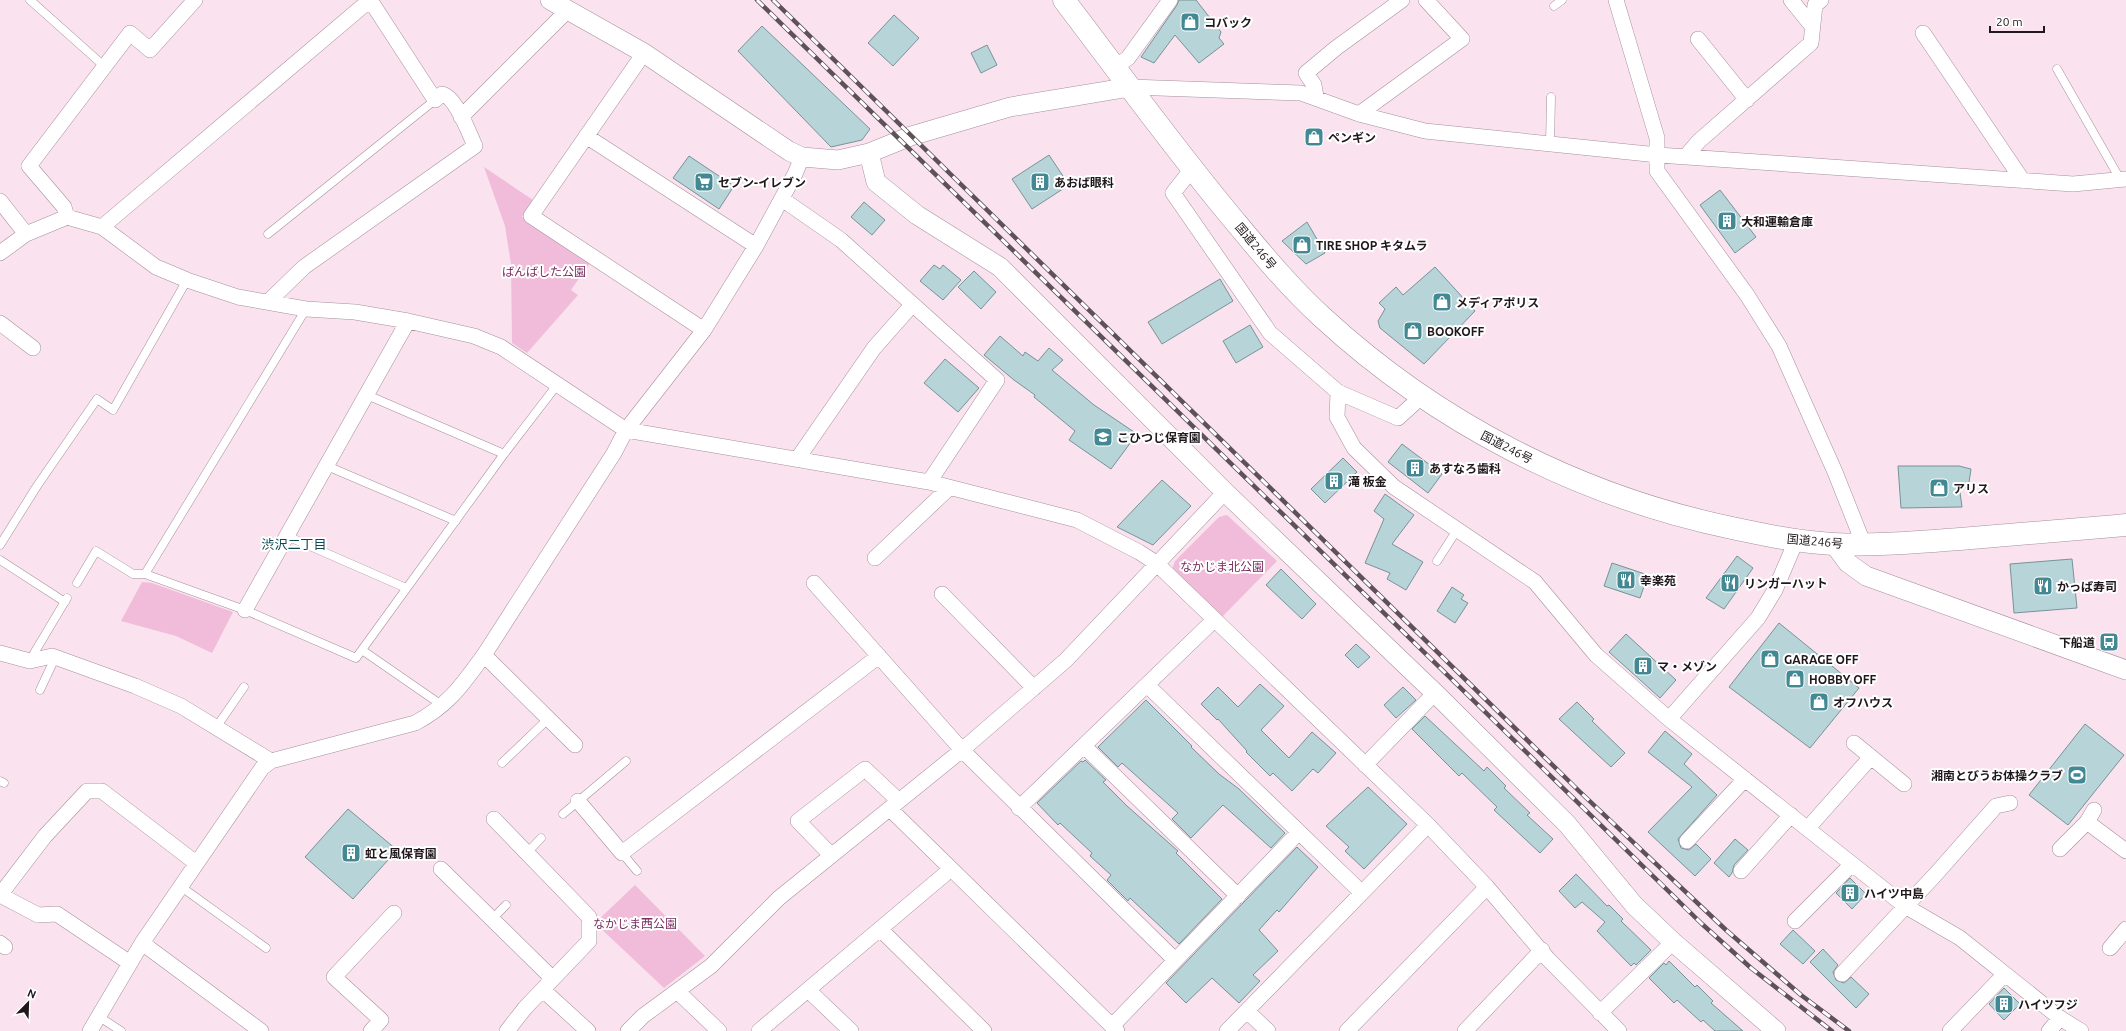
<svg xmlns="http://www.w3.org/2000/svg" width="2126" height="1031" font-family="Ubuntu,'Noto Sans JP',sans-serif">
	<rect width="100%" height="100%" fill="#fae2ef"/>
	<path fill="#f1bcda" d="M484 167 533 200 522 217 590 263 571 290 578 295 527 353 512 343 511 264 505 226Z
		M1227 515 1277 561 1222 617 1172 569 1175 561 1219 517Z
		M142 582 152 583 233 612 212 653 176 636 121 621Z
		M635 885 705 956 664 988 595 923Z"/>
	<path fill="#b7d4d8" stroke="#779397" d="M1179 0H1196L1221 32 1219 38 1224 44 1199 63 1175 35 1154 63 1141 57 1177 5Z
		M894 15 919 38 893 66 868 43Z
		M762 26 870 129 862 140 831 147 738 51Z
		M987 45 997 65 981 73 971 53Z
		M1049 155 1069 185 1032 209 1012 179Z
		M689 156 734 186 719 209 673 178Z
		M1720 190 1756 237 1735 253 1700 205Z
		M864 202 885 220 872 235 851 217Z
		M1307 222 1325 253 1306 264 1282 241Z
		M934 265 940 269 943 265 961 280 943 300 920 281Z
		M1435 267 1475 311 1424 364 1380 328 1378 321 1385 309 1379 303 1396 287 1403 295Z
		M974 271 996 292 981 309 958 287Z
		M1220 279 1233 301 1162 344 1148 322Z
		M1250 325 1263 347 1236 363 1223 341Z
		M1000 336 1023 356 1025 352 1038 361 1049 348 1063 360 1052 370 1094 405 1137 434 1111 469 1069 440 1075 431 1034 397 1035 395 1014 380 984 355Z
		M945 359 979 388 958 412 924 383Z
		M1402 444 1442 474 1428 493 1388 462Z
		M1343 458 1357 472 1325 503 1311 489Z
		M1898 466H1959L1971 469 1968 489 1959 485 1962 507 1901 508Z
		M1162 480 1191 506 1153 545 1117 527Z
		M1385 494 1414 515 1392 544 1423 562 1406 590 1387 579 1390 573 1365 563 1384 519 1374 511Z
		M1737 556 1753 568 1724 609 1706 598Z
		M2072 559 2077 608 2014 613 2010 564Z
		M1612 563 1648 575 1640 598 1604 586Z
		M1281 569 1316 604 1302 619 1266 585Z
		M1452 587 1464 595 1461 599 1468 603 1455 623 1437 611Z
		M1779 623 1859 688 1810 748 1729 687Z
		M1626 634 1676 680 1660 698 1609 652Z
		M1356 644 1370 657 1358 668 1345 655Z
		M1260 684 1284 706 1261 730 1289 758 1312 732 1336 753 1318 773 1313 769 1292 791 1273 773 1270 776 1246 752 1247 751 1218 719 1217 720 1201 704 1218 687 1238 707Z
		M1403 687 1416 700 1396 718 1384 705Z
		M1146 700 1192 746 1191 747 1219 774 1239 789 1285 833 1271 848 1223 805 1191 838 1172 819 1178 813 1122 763 1118 767 1098 747Z
		M1577 702 1594 719 1592 721 1625 753 1611 767 1559 719Z
		M1425 716 1484 771 1487 767 1506 786 1504 788 1530 813 1527 815 1553 839 1540 853 1494 810 1497 807 1462 773 1459 776 1412 729Z
		M2085 724 2124 755 2068 825 2029 795Z
		M1665 731 1692 754 1684 764 1717 795 1678 839 1681 848 1689 850 1696 844 1711 859 1695 876 1648 832 1692 787 1648 752Z
		M1085 760 1106 780 1103 782 1127 806 1178 851 1176 853 1222 899 1179 944 1130 898 1128 901 1107 880 1111 875 1090 856 1092 853 1060 823 1058 825 1037 803 1081 761 1083 762Z
		M1368 787 1407 824 1364 869 1345 851 1349 847 1326 826Z
		M348 809 397 850 353 899 305 857Z
		M1735 839 1748 850 1734 865 1732 873 1729 877 1714 863Z
		M1297 847 1318 867 1279 912 1277 910 1259 930 1278 951 1253 975 1260 981 1239 1003 1212 978 1186 1003 1166 983Z
		M1576 874 1607 906 1609 905 1623 919 1621 921 1651 950 1636 965 1634 963 1631 966 1597 931 1605 922 1582 902 1575 908 1559 891Z
		M1850 878 1866 894 1852 909 1836 893Z
		M1793 930 1815 951 1803 964 1780 944Z
		M1823 949 1838 965 1833 972 1836 980 1844 983 1851 977 1869 994 1856 1008 1810 962Z
		M1669 961 1695 987 1697 985 1713 1001 1711 1003 1743 1031H1715L1703 1020 1701 1022 1677 1000 1674 1003 1649 978 1664 963 1666 965Z
		M2004 988 2020 1004 2004 1020 1989 1004Z"/>
	<g fill="none" stroke-linecap="round" stroke-linejoin="round">
		<g stroke="#a68f9c" stroke-width="9">
			<path id="service" d="M30 0 104 66
				M1554 6 1562 0
				M2057 69 2120 179
				M1550 144 1551 97
				M268 234 435 100
				M367 395 504 454
				M327 466 456 521
				M287 536 406 588
				M0 545 37 486 97 399 113 410 187 280
				M0 560 65 602
				M1437 561 1457 530
				M145 574 306 309
				M77 583 96 551 133 574H145L245 610 356 658 504 454 557 385
				M362 650 443 706
				M30 660 67 598
				M40 690 55 658
				M215 729 244 687
				M502 763 548 719
				M0 781 4 783
				M563 814 626 761
				M527 853 541 838
				M622 853 637 871
				M180 886 266 948
				M492 919 506 905
				M98 1016 121 1031"/>
		</g>
		<g stroke="#a68f9c" stroke-width="16">
			<path id="minor" d="M1616 0 1657 138V171L1747 295 1779 346 1835 472 1864 545
				M1791 0 1812 26
				M1923 33 2023 181
				M1698 39 1747 100
				M644 53 531 216 704 330
				M1115 67 1128 58 1170 0
				M1130 87 1301 93 1359 114 1425 131 1658 155 2073 184 2126 179
				M1316 97 1314 85 1306 73 1336 48 1402 0
				M1359 114 1462 39 1426 0
				M461 117 568 10
				M586 136 756 246
				M1686 156 1699 141 1811 43 1815 5 1821 0
				M1192 169 1173 193 1270 333 1338 392
				M782 199 841 240 997 380 929 482
				M0 201 26 234
				M67 217 64 207 29 166 130 33 150 50 195 0
				M102 227 370 0 435 100 442 94C456 97 469 133 475 146L304 267 268 302
				M0 253 26 234 67 217 102 227 156 267 187 280 238 297 306 309 355 312 408 321 474 336 501 347 626 430 929 482 1077 520 1139 552 1156 563 1428 825 1487 887 1548 959 1619 1031
				M0 323 33 348
				M1421 397 1398 418 1338 392 1337 417 1354 448 1394 487 1535 582 1596 655 1669 719 1905 906 1960 938 2060 1018 2081 1031
				M798 458 874 348 912 305
				M875 558 949 488
				M814 583 962 750 1175 960
				M942 594 1034 688
				M245 610 408 321
				M0 653 30 661 52 656 135 686 181 706 271 761
				M484 655 575 745
				M1147 685 1362 893
				M1669 719 1758 618 1775 590 1796 541
				M1854 743 1904 784
				M1084 746 1238 896
				M1365 765 1435 693
				M578 801 622 853 879 656
				M1019 808 1214 620
				M890 809 1117 1031
				M494 819 589 917V941L525 1008 507 1031
				M2087 822 2126 851
				M1808 828 1871 757
				M1687 841 1745 779
				M2060 849 2087 822 2094 810
				M831 855 798 821 865 769 899 801
				M441 869 553 979
				M1741 871 1791 815
				M0 895 45 836 87 791H102L196 863
				M0 895 38 915 57 914 130 963
				M1795 921 1851 865
				M880 929 984 1031
				M0 943 5 947
				M142 943 261 1031
				M2110 948 2126 929
				M1842 974 1935 875 1996 806 2010 803
				M543 990 588 1031
				M808 990 851 1031
				M677 991 719 1031
				M1247 1011 1268 1031
				M1600 1013 1673 942
				M1112 1026 1299 832
				M90 1031 142 943 262 768 271 761 415 723C449 705 462 685 484 655L614 453 626 430 704 330 756 246 795 174 802 157
				M371 1031 381 1020 334 977 394 913
				M628 1031 643 1016 711 966 779 898 962 750 1066 660 1225 492
				M759 1031 951 869
				M1227 1031 1428 825
				M1347 1031 1487 887
				M1465 1031 1542 950
				M1950 1031 2004 975
				M2049 1031 2060 1018"/>
		</g>
		<g stroke="#a68f9c" stroke-width="20">
			<path id="tertiary" d="M550 0 644 53 789 151 802 157 838 160 869 153 911 136 1010 107 1130 87
				M869 153 876 182 917 215 1000 267 1225 492 1435 693 1567 824 1634 905 1673 942 1776 1031
				M1834 544 1848 563 1866 576 2126 670"/>
		</g>
		<g stroke="#a68f9c" stroke-width="23">
			<path id="trunk" d="M1064 0C1118 71 1171 144 1228 213 1258 249 1287 285 1322 317 1437 423 1579 496 1732 528 1765 535 1798 542 1833 544 1875 546 1918 542 1960 539 2016 534 2071 530 2126 525"/>
		</g>
		<use href="#service" stroke="#fff" stroke-width="8"/>
		<use href="#minor" stroke="#fff" stroke-width="15"/>
		<use href="#tertiary" stroke="#fff" stroke-width="19"/>
		<use href="#trunk" stroke="#fff" stroke-width="22"/>
		<g stroke="#5e5158" stroke-width="4.5">
			<path id="rail" d="M757 0 1702 924 1751 968 1832 1031
				M773 0 1579 791 1726 930 1801 995 1849 1031"/>
		</g>
		<use href="#rail" stroke="#fff" stroke-width="3" stroke-dasharray="9" stroke-linecap="butt"/>
	</g>
	<defs>
		<g id="shop-square" transform="scale(1)"><rect x="-9" y="-9" width="18" height="18" rx="4" fill="#438993" stroke="#fff"/><path d="M-5-2.5h2.3a2.7 3.5 0 0 1 5.4 0H5L5.5 6h-11ZM-1.5-2.5h3a1.5 2.3 0 0 0-3 0Z" fill="#fff"/></g>
		<g id="supermarket-square" transform="scale(1)"><rect x="-9" y="-9" width="18" height="18" rx="4" fill="#438993" stroke="#fff"/><path d="M-6-5.5h2.5l.6 2H6L4.5 2H-2.5L-4.4-4H-6ZM-1.5 3.2a1.3 1.3 0 1 0 .1 0ZM3 3.2a1.3 1.3 0 1 0 .1 0Z" fill="#fff"/></g>
		<g id="building-square" transform="scale(1)"><rect x="-9" y="-9" width="18" height="18" rx="4" fill="#438993" stroke="#fff"/><path d="M-4-6H4V6H1V3H-1V6H-4ZM-2.5-4.3h1.7v1.8h-1.7ZM.8-4.3h1.7v1.8H.8ZM-2.5-1h1.7V.8h-1.7ZM.8-1h1.7V.8H.8Z" fill="#fff"/></g>
		<g id="school-square" transform="scale(1)"><rect x="-9" y="-9" width="18" height="18" rx="4" fill="#438993" stroke="#fff"/><path d="M0-5L7-2L0 1L-7-2ZM-4 1L0 2.5L4 1V4Q0 6-4 4Z" fill="#fff"/></g>
		<g id="restaurant-square" transform="scale(1)"><rect x="-9" y="-9" width="18" height="18" rx="4" fill="#438993" stroke="#fff"/><path d="M-5-6h1v4h1v-4h1v4h1v-4h1v5L-1.5 .5V6h-2V.5L-5-1ZM5-6V6H3V1.5H1.5Q1.5-4 5-6Z" fill="#fff"/></g>
		<g id="bus-square" transform="scale(1)"><rect x="-9" y="-9" width="18" height="18" rx="4" fill="#438993" stroke="#fff"/><path d="M-5-6H5V4H4V6H2V4H-2V6H-4V4H-5ZM-3.5-4V0h7V-4ZM-3.5 1.2v1.5H-2V1.2ZM2 1.2v1.5H3.5V1.2Z" fill="#fff"/></g>
		<g id="stadium-square" transform="scale(1)"><rect x="-9" y="-9" width="18" height="18" rx="4" fill="#438993" stroke="#fff"/><path d="M0-5a6.5 5 0 1 0 0 10a6.5 5 0 1 0 0-10ZM-3.5-1.8h7v3.6h-7Z" fill="#fff"/></g>
	</defs>
	<g fill-rule="evenodd">
		<use href="#shop-square" x="1190" y="22"/>
		<use href="#shop-square" x="1314" y="137"/>
		<use href="#supermarket-square" x="704" y="182"/>
		<use href="#building-square" x="1040" y="182"/>
		<use href="#building-square" x="1727" y="221"/>
		<use href="#shop-square" x="1302" y="245"/>
		<use href="#shop-square" x="1442" y="302"/>
		<use href="#shop-square" x="1413" y="331"/>
		<use href="#school-square" x="1103" y="437"/>
		<use href="#building-square" x="1415" y="468"/>
		<use href="#building-square" x="1334" y="481"/>
		<use href="#shop-square" x="1939" y="488"/>
		<use href="#restaurant-square" x="1626" y="580"/>
		<use href="#restaurant-square" x="1730" y="583"/>
		<use href="#restaurant-square" x="2043" y="586"/>
		<use href="#bus-square" x="2109" y="642"/>
		<use href="#shop-square" x="1770" y="659"/>
		<use href="#building-square" x="1643" y="666"/>
		<use href="#shop-square" x="1795" y="679"/>
		<use href="#shop-square" x="1819" y="702"/>
		<use href="#stadium-square" x="2077" y="775"/>
		<use href="#building-square" x="351" y="853"/>
		<use href="#building-square" x="1850" y="893"/>
		<use href="#building-square" x="2004" y="1004"/>
	</g>
	<g text-anchor="middle" dominant-baseline="central" stroke-width="4" stroke-linejoin="round" paint-order="stroke">
		<g font-size="12" font-weight="bold" fill="#1f171b" stroke="#fff" text-anchor="start">
			<text x="1204" y="22">コバック</text>
			<text x="1328" y="137">ペンギン</text>
			<text x="718" y="182">セブン-イレブン</text>
			<text x="1054" y="182">あおば眼科</text>
			<text x="1741" y="221">大和運輸倉庫</text>
			<text x="1316" y="245">TIRE SHOP キタムラ</text>
			<text x="1456" y="302">メディアポリス</text>
			<text x="1427" y="331">BOOKOFF</text>
			<text x="1117" y="437">こひつじ保育園</text>
			<text x="1429" y="468">あすなろ歯科</text>
			<text x="1348" y="481">滝 板金</text>
			<text x="1953" y="488">アリス</text>
			<text x="1640" y="580">幸楽苑</text>
			<text x="1744" y="583">リンガーハット</text>
			<text x="2057" y="586">かっぱ寿司</text>
			<text x="2095" y="642" text-anchor="end">下船道</text>
			<text x="1784" y="659">GARAGE OFF</text>
			<text x="1657" y="666">マ・メゾン</text>
			<text x="1809" y="679">HOBBY OFF</text>
			<text x="1833" y="702">オフハウス</text>
			<text x="2063" y="775" text-anchor="end">湘南とびうお体操クラブ</text>
			<text x="365" y="853">虹と風保育園</text>
			<text x="1864" y="893">ハイツ中島</text>
			<text x="2018" y="1004">ハイツフジ</text>
		</g>
		<g font-size="12" fill="#1f171b" stroke="#fff">
			<text transform="translate(1256 246) rotate(50)">国道246号</text>
			<text transform="translate(1507 447) rotate(27)">国道246号</text>
			<text transform="translate(1815 541) rotate(5)">国道246号</text>
		</g>
		<g font-size="12" fill="#7b2d60" stroke="#fff">
			<text x="544" y="271">ばんばした公園</text>
			<text x="1222" y="566">なかじま北公園</text>
			<text x="635" y="923">なかじま西公園</text>
		</g>
		<g font-size="13" fill="#0a4951" stroke="#fff">
			<text x="294" y="544">渋沢二丁目</text>
		</g>
	</g>
	<g transform="translate(28 1003) rotate(23)" stroke="#ffffff" stroke-width="3" paint-order="stroke">
	<path d="M0-3L7 15L0 10L-7 15Z" fill="#1f171b"/>
	<text y="-6" font-size="11" font-weight="bold" text-anchor="middle" fill="#1f171b">N</text>
	</g>
	<path d="M1990 26v6h54v-6" fill="none" stroke="#1f171b" stroke-width="2"/>
	<text x="1996" y="26" font-size="12" fill="#1f171b" stroke="#ffffff" stroke-width="3" paint-order="stroke">20 m</text>
</svg>
